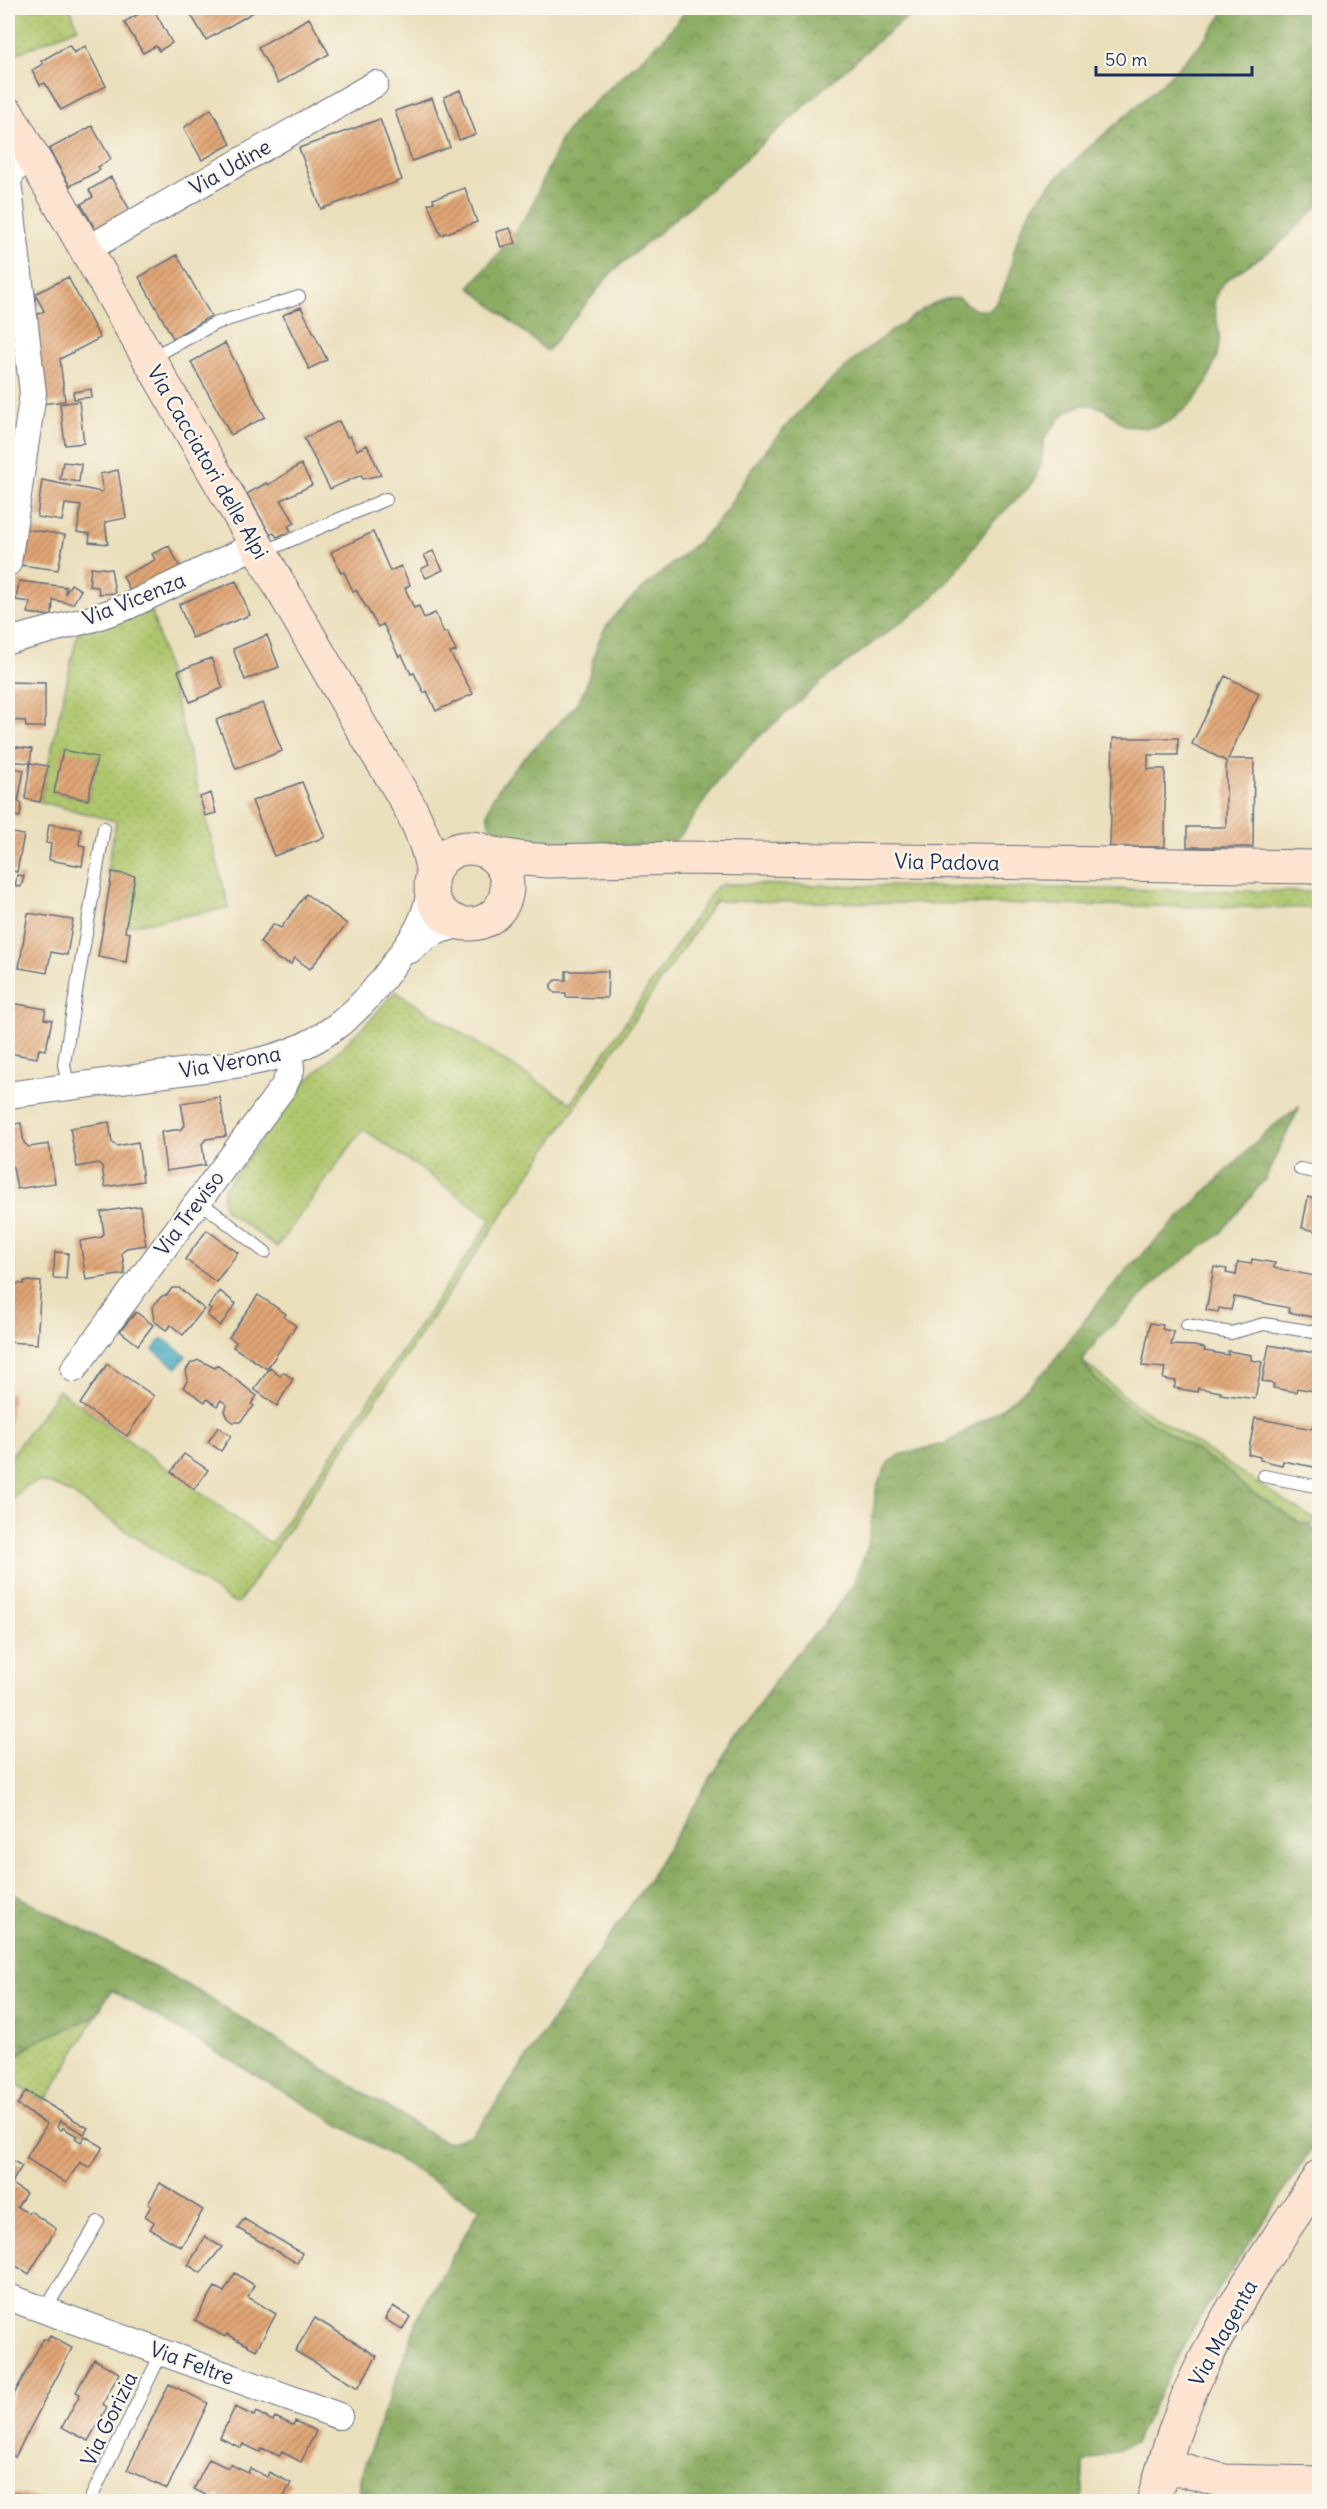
<svg xmlns="http://www.w3.org/2000/svg" width="1327" height="2509" font-family="Delius,sans-serif">
	<defs>
		<pattern id="green-dots" width="8" height="8" patternUnits="userSpaceOnUse" patternTransform="scale(1.5)"><rect width="8" height="8" fill="#aec66c"/><path d="M2 2h.1M6 6h.1" fill="none" stroke="#95aa60" stroke-width="1.8" stroke-linecap="round"/></pattern>
		<pattern id="forest-crowns" width="20" height="18" patternUnits="userSpaceOnUse" patternTransform="scale(1.5)"><rect width="20" height="18" fill="#8aab60"/><path d="M2 6a3 3 0 1 1 6 0M12 15a3 3 0 1 1 6 0" fill="none" stroke="#708c52"/></pattern>
		<pattern id="water-ripples" width="26" height="14" patternUnits="userSpaceOnUse" patternTransform="scale(1.5)"><rect width="26" height="14" fill="#3ea9bd"/><path d="M2 4q2-2 4 0t4 0M15 11q2-2 4 0t4 0" fill="none" stroke="#338a9d"/></pattern>
		<pattern id="building-hatch" width="6" height="6" patternUnits="userSpaceOnUse" patternTransform="scale(1.5)"><rect width="6" height="6" fill="#e1a675"/><path d="M-1 1l2-2M0 6l6-6M5 7l2-2" fill="none" stroke="#b68863"/></pattern>
	</defs>
	<rect width="100%" height="100%" fill="#fbf7ec"/>
	<filter id="ink" filterUnits="userSpaceOnUse"><feTurbulence type="fractalNoise" baseFrequency=".0167" numOctaves="2"/><feDisplacementMap in="SourceGraphic" scale="12" xChannelSelector="R" yChannelSelector="G"/><feConvolveMatrix kernelMatrix="1 2 1 2 8 2 1 2 1" color-interpolation-filters="sRGB"/></filter>
	<filter id="wash" filterUnits="userSpaceOnUse"><feTurbulence type="fractalNoise" baseFrequency=".008" numOctaves="4" result="noise"/><feDisplacementMap in="SourceGraphic" scale="24" xChannelSelector="R" yChannelSelector="G"/><feGaussianBlur stdDeviation="1.35" result="paint"/><feColorMatrix in="noise" values="0 0 0 0 0 0 0 0 0 0 0 0 0 0 0 0 0 1.4 0 .05"/><feComposite in="paint" operator="in"/></filter>
	<g filter="url(#wash)">
		<rect width="100%" height="100%" fill="#eadfbb"/>
		<path fill="url(#green-dots)" stroke="#647a65" stroke-width="1.5" fill-rule="evenodd" d="M8 8H70L78 28 8 57Z
			M152 611 229 908 126 926 135 877 107 871 116 821 40 802 78 631ZM97 758 88 800 55 793Z
			M723 884 1319 892V908L715 901 240 1601 237 1603 229 1600 70 1493C39 1475 29 1478 8 1506V1460L59 1390 271 1544 492 1219 363 1129 277 1247 225 1210 222 1198 224 1189 302 1086 372 1018 395 991 571 1103 715 888Z
			M1082 1361 1133 1403 1313 1519 1319 1517V1522C1312 1525 1305 1526 1297 1522 1281 1513 1262 1501 1248 1489 1238 1482 1230 1472 1220 1466 1177 1437 1109 1407 1082 1361Z
			M103 2004 45 2102 8 2080V2063L37 2041 90 2019Z"/>
		<path fill="url(#forest-crowns)" stroke="#526d5f" stroke-width="1.5" d="M688 8H919L874 44 734 169 612 272 547 351 469 287 498 254 529 212 561 139 577 118 664 38Z
			M1226 8H1319V205L1276 247 1227 279 1218 290 1214 304 1220 339 1217 356 1207 382 1193 402 1170 421 1157 426 1145 428 1126 426 1104 409 1094 405H1082L1069 410 1061 417 1044 439 1041 463 1036 477 1027 489 991 524 949 580 929 601 826 678 752 743 717 782 682 834 669 845H576L554 840 512 839 496 833C488 825 485 816 490 805 503 770 552 735 575 705 596 678 588 651 609 623 637 588 677 563 709 531 729 511 739 486 755 464 797 409 848 360 906 321 922 310 938 297 958 298L976 310H990C1011 289 1009 261 1019 235 1022 225 1028 215 1033 206 1047 186 1065 170 1083 153 1127 113 1198 59 1226 8Z
			M1300 1106 1265 1179 1219 1235 1165 1273 1097 1340 1082 1361 1095 1379 1128 1407 1222 1467 1250 1491 1298 1522 1309 1525 1319 1533V2138L1192 2329 1134 2444 1083 2463V2501H359L360 2478 420 2313 480 2208 112 1990 97 2013 90 2019 37 2041 8 2063V1891L186 1984 437 2138 448 2143 471 2135 483 2122 649 1879 713 1774 774 1682 804 1645 823 1626 852 1586 868 1546 877 1485 888 1463 899 1455 947 1443 1001 1409 1029 1386 1049 1367 1097 1304 1130 1266 1268 1130Z"/>
		<path fill="url(#water-ripples)" stroke="#2c6c8e" stroke-width="1.5" d="M162 1338 186 1356 177 1368 153 1350Z"/>
		<g id="blocks">
			<path fill="url(#building-hatch)" d="M149 8H153L172 43 159 51 156 46 143 53 124 22Z
				M187 8H255L257 10 206 40Z
				M309 18 329 54 278 83 258 47Z
				M69 45 74 53 85 46 106 86 61 110 45 83 40 85 32 70 43 64 41 61Z
				M460 90 476 134 459 140 444 97Z
				M432 98 450 147 412 161 395 111Z
				M211 109 231 144 202 160 184 128Z
				M380 119 402 180 321 209 299 148Z
				M92 126 111 159 98 167 100 170 70 186 49 149Z
				M111 177 131 212 97 232 81 204 93 197 89 190Z
				M465 188 477 222 441 235 428 204 434 202 433 199Z
				M510 228 516 243 501 247 496 232Z
				M177 255 211 316 173 338 139 277Z
				M68 277 100 338 60 359 65 401 42 404 31 318 44 311 35 294Z
				M301 307 327 360 309 369 283 315Z
				M225 343 265 417 231 435 191 362Z
				M91 389 92 397 74 399 73 392Z
				M79 401 84 443 65 445 60 404Z
				M339 421 347 437 350 436 357 450 367 445 381 475 363 479 361 475 330 489 304 438Z
				M63 462 81 464 79 482 60 479Z
				M301 464 312 485 281 500 295 523 288 526 291 531 277 537 274 533 270 534 247 494 266 483 268 485Z
				M118 470 126 518 105 522 108 544 89 542 90 534 77 532 81 506 65 504 62 521 37 517 42 480 101 492 103 491 100 474Z
				M26 529 65 535 58 570 21 565Z
				M373 532 390 571 401 566 410 585 405 588 414 608 419 606 424 618 435 613 444 633 447 632 456 651 450 653 473 694 436 711 427 691 424 693 414 673 411 674 402 655 399 657 383 624 378 627 356 590 353 591 344 572 341 573 331 552Z
				M169 546 181 569 131 593 123 576 155 560 152 554Z
				M433 551 443 570 426 578 421 569 429 565 424 555Z
				M91 567 111 569 115 593 99 594 98 587 89 586Z
				M19 581 66 587 65 594 71 584 81 590 73 604 53 600 52 616 28 613 30 602 16 600Z
				M236 581 250 615 192 638 179 604Z
				M267 635 279 667 245 680 233 649Z
				M211 658 223 688 190 702 178 671Z
				M1225 676 1259 693 1228 759H1254L1253 847H1187V827H1226V761L1192 744Z
				M8 682 45 683V727H26L25 721 8 720Z
				M263 703 282 751 236 769 216 720Z
				M1113 738H1178V755H1148V769H1165V847H1110Z
				M8 746 32 749 30 763 8 761Z
				M63 750 97 757 88 800 54 793Z
				M30 763 48 766 40 802 25 799Z
				M8 767 24 770 18 802 22 803 20 817 8 815Z
				M302 782 325 837 274 856 252 801Z
				M211 793 216 813 205 816 200 797Z
				M49 824 81 829 79 845 85 846 82 866 49 860 51 844 46 843Z
				M8 832 24 835 17 872 8 870Z
				M112 872 135 876 125 932 130 933 126 962 98 957Z
				M17 875 24 876 21 887 15 886Z
				M306 894 347 924 310 969 295 958 291 964 277 959 260 942 273 924 281 928Z
				M28 913 73 920 67 955 51 952 47 973 19 968Z
				M566 971H608L607 998 566 997V993H555L551 989V984L556 980H566Z
				M12 1003 46 1009 44 1019 52 1020 46 1050 39 1049 37 1058 8 1053V1029Z
				M220 1097 226 1136 206 1139 202 1144 205 1165 166 1171 161 1132 182 1129 185 1125 181 1103Z
				M109 1122 112 1142 117 1146 138 1142 143 1181 105 1187 102 1166 98 1163 77 1167 70 1128Z
				M21 1123 24 1143 29 1147 49 1144 55 1183 17 1189 13 1167 8 1165V1125Z
				M1308 1197 1320 1200V1232L1302 1228Z
				M140 1206 146 1245 126 1248 122 1253 125 1274 86 1280 80 1241 102 1237 104 1234 101 1212Z
				M207 1230 238 1253 216 1282 185 1259Z
				M55 1252 68 1253 66 1279 53 1278Z
				M1252 1259 1275 1263 1274 1268 1320 1277V1314L1313 1313 1312 1317 1288 1312 1289 1308 1234 1297 1231 1310 1219 1308 1218 1312 1206 1310 1214 1267 1227 1269 1226 1273 1236 1275 1238 1262 1251 1264Z
				M24 1281 41 1282 37 1344 8 1342V1283L24 1284Z
				M172 1288H179L204 1309 183 1335 171 1325 166 1330 154 1321 152 1307 162 1296 167 1295Z
				M220 1291 236 1304 220 1326 207 1315 211 1309 208 1307Z
				M258 1295 286 1314 284 1317 296 1326 267 1369 233 1347 236 1342 229 1337Z
				M136 1312 153 1325 138 1345 120 1331Z
				M1150 1323 1163 1325 1162 1329 1174 1332 1171 1345 1194 1346 1205 1348 1204 1351 1228 1355V1351L1240 1353 1251 1355V1360L1262 1362 1255 1399 1220 1394 1221 1392 1198 1388 1197 1392 1174 1388 1176 1381 1163 1379 1165 1368 1142 1366Z
				M1269 1345 1320 1354V1392L1297 1388 1296 1392 1285 1390 1273 1388 1274 1384 1262 1381Z
				M199 1360 215 1368 217 1365 257 1396 251 1404 254 1406 240 1422H233L228 1418 225 1411 227 1405 221 1400 217 1406 207 1399 205 1402 183 1387 188 1380 186 1370 191 1363Z
				M107 1364 154 1396 127 1436 80 1404Z
				M270 1368 280 1376 283 1372 293 1379 277 1406 254 1389Z
				M8 1393 13 1394 9 1424H8Z
				M1255 1418 1312 1429 1313 1425 1320 1426V1468L1283 1461 1282 1465 1278 1464 1260 1460V1457L1248 1454Z
				M218 1427 231 1436 221 1451 208 1442Z
				M184 1454 208 1470 194 1489 171 1472Z
				M26 2091 88 2128 84 2134 60 2120 57 2127 61 2130 63 2128 77 2136 75 2138 81 2142 85 2136 103 2147 90 2168 80 2162 66 2183 26 2158 47 2124 17 2105Z
				M10 2159 22 2166 11 2184 26 2193 17 2207 28 2213 30 2211 56 2229 29 2274 8 2261V2214L12 2208 8 2205V2164Z
				M160 2183 203 2210 181 2247 150 2229 154 2222 145 2216 151 2206 148 2204Z
				M244 2219 302 2253 297 2263 237 2228Z
				M205 2237 222 2247 201 2273 188 2265Z
				M235 2273 254 2285 248 2297 276 2314 256 2350 227 2334 225 2337 195 2320 215 2287 224 2292Z
				M393 2306 410 2317 402 2330 385 2319Z
				M315 2318 377 2356 358 2388 295 2351Z
				M50 2336 72 2348 15 2457 8 2453V2406L43 2339 47 2341Z
				M94 2359 119 2373 103 2404 107 2407 88 2441 62 2427 80 2394 76 2392Z
				M169 2384 208 2403 167 2489 127 2470Z
				M235 2407 254 2416 256 2412 273 2421 275 2417 293 2425 295 2421 316 2431 301 2462 282 2452 279 2456 262 2448 260 2452 243 2444 241 2448 220 2438Z
				M209 2459 228 2468 230 2464 248 2473 250 2468 267 2477 269 2472 291 2483 281 2502 236 2500 230 2502 217 2495 215 2500 194 2489Z
				M8 2491 41 2499V2502H8Z"/>
		</g>
	</g>
	<g filter="url(#ink)">
		<use href="#blocks" fill-opacity="0" stroke="#636d7f" stroke-width="1.5"/>
		<g fill="none" stroke-linecap="round" stroke-linejoin="round">
			<g stroke="#636d7f" stroke-width="14">
				<path id="lane" d="M151 358 214 324 299 297
					M261 553 386 499
					M68 1087 64 1064 66 1051 104 828
					M1300 1169 1320 1173
					M199 1201 265 1252
					M1187 1325 1231 1333 1264 1324 1320 1333
					M1264 1476 1320 1487
					M45 2310 98 2222
					M89 2502 162 2352"/>
			</g>
			<g stroke="#636d7f" stroke-width="28">
				<path id="street" d="M86 250 375 84
					M8 563 33 393 8 181 14 169 33 158
					M8 641 91 619 126 607 256 545
					M410 950C429 933 441 928 465 924
					M8 1095 248 1063C316 1051 358 1017 396 961 416 934 425 921 431 887
					M74 1369 284 1086 291 1070 290 1052
					M8 2297 339 2416"/>
			</g>
			<g stroke="#636d7f" stroke-width="35">
				<path id="secondary" d="M8 114 363 730C390 776 425 820 433 874
					M431 886a38 38 0 1 1 76 0a38 38 0 1 1-76 0Z
					M489 853 525 859 548 861 687 858 1320 867
					M1164 2465 1224 2481 1320 2483
					M1153 2502C1166 2456 1180 2410 1201 2368 1234 2300 1278 2239 1320 2176"/>
			</g>
			<use href="#lane" stroke="#fff" stroke-width="12"/>
			<use href="#street" stroke="#fff" stroke-width="26"/>
			<use href="#secondary" stroke="#fde4d1" stroke-width="33"/>
		</g>
	</g>
	<g text-anchor="middle" dominant-baseline="central" stroke-width="5" stroke-linejoin="round" paint-order="stroke">
		<g font-size="21" fill="#1b2f5e" stroke="#fbf7ec">
			<text transform="translate(230 167) rotate(-30)">Via Udine</text>
			<text transform="translate(208 462) rotate(60)">Via Cacciatori delle Alpi</text>
			<text transform="translate(134 599) rotate(-22)">Via Vicenza</text>
			<text transform="translate(947 862) rotate(1)">Via Padova</text>
			<text transform="translate(230 1062) rotate(-10)">Via Verona</text>
			<text transform="translate(189 1213) rotate(-53)">Via Treviso</text>
			<text transform="translate(1223 2333) rotate(-61)">Via Magenta</text>
			<text transform="translate(192 2363) rotate(20)">Via Feltre</text>
			<text transform="translate(109 2419) rotate(-64)">Via Gorizia</text>
		</g>
	</g>
	<rect width="1327" height="2509" fill="none" stroke="#fbf7ec" stroke-width="30"/>
	<path d="M1096 66v9h156v-9" fill="none" stroke="#1b2f5e" stroke-width="3"/>
	<text x="1105" y="66" font-size="18" fill="#1b2f5e" stroke="#fbf7ec" stroke-width="4.5" paint-order="stroke">50 m</text>
</svg>
